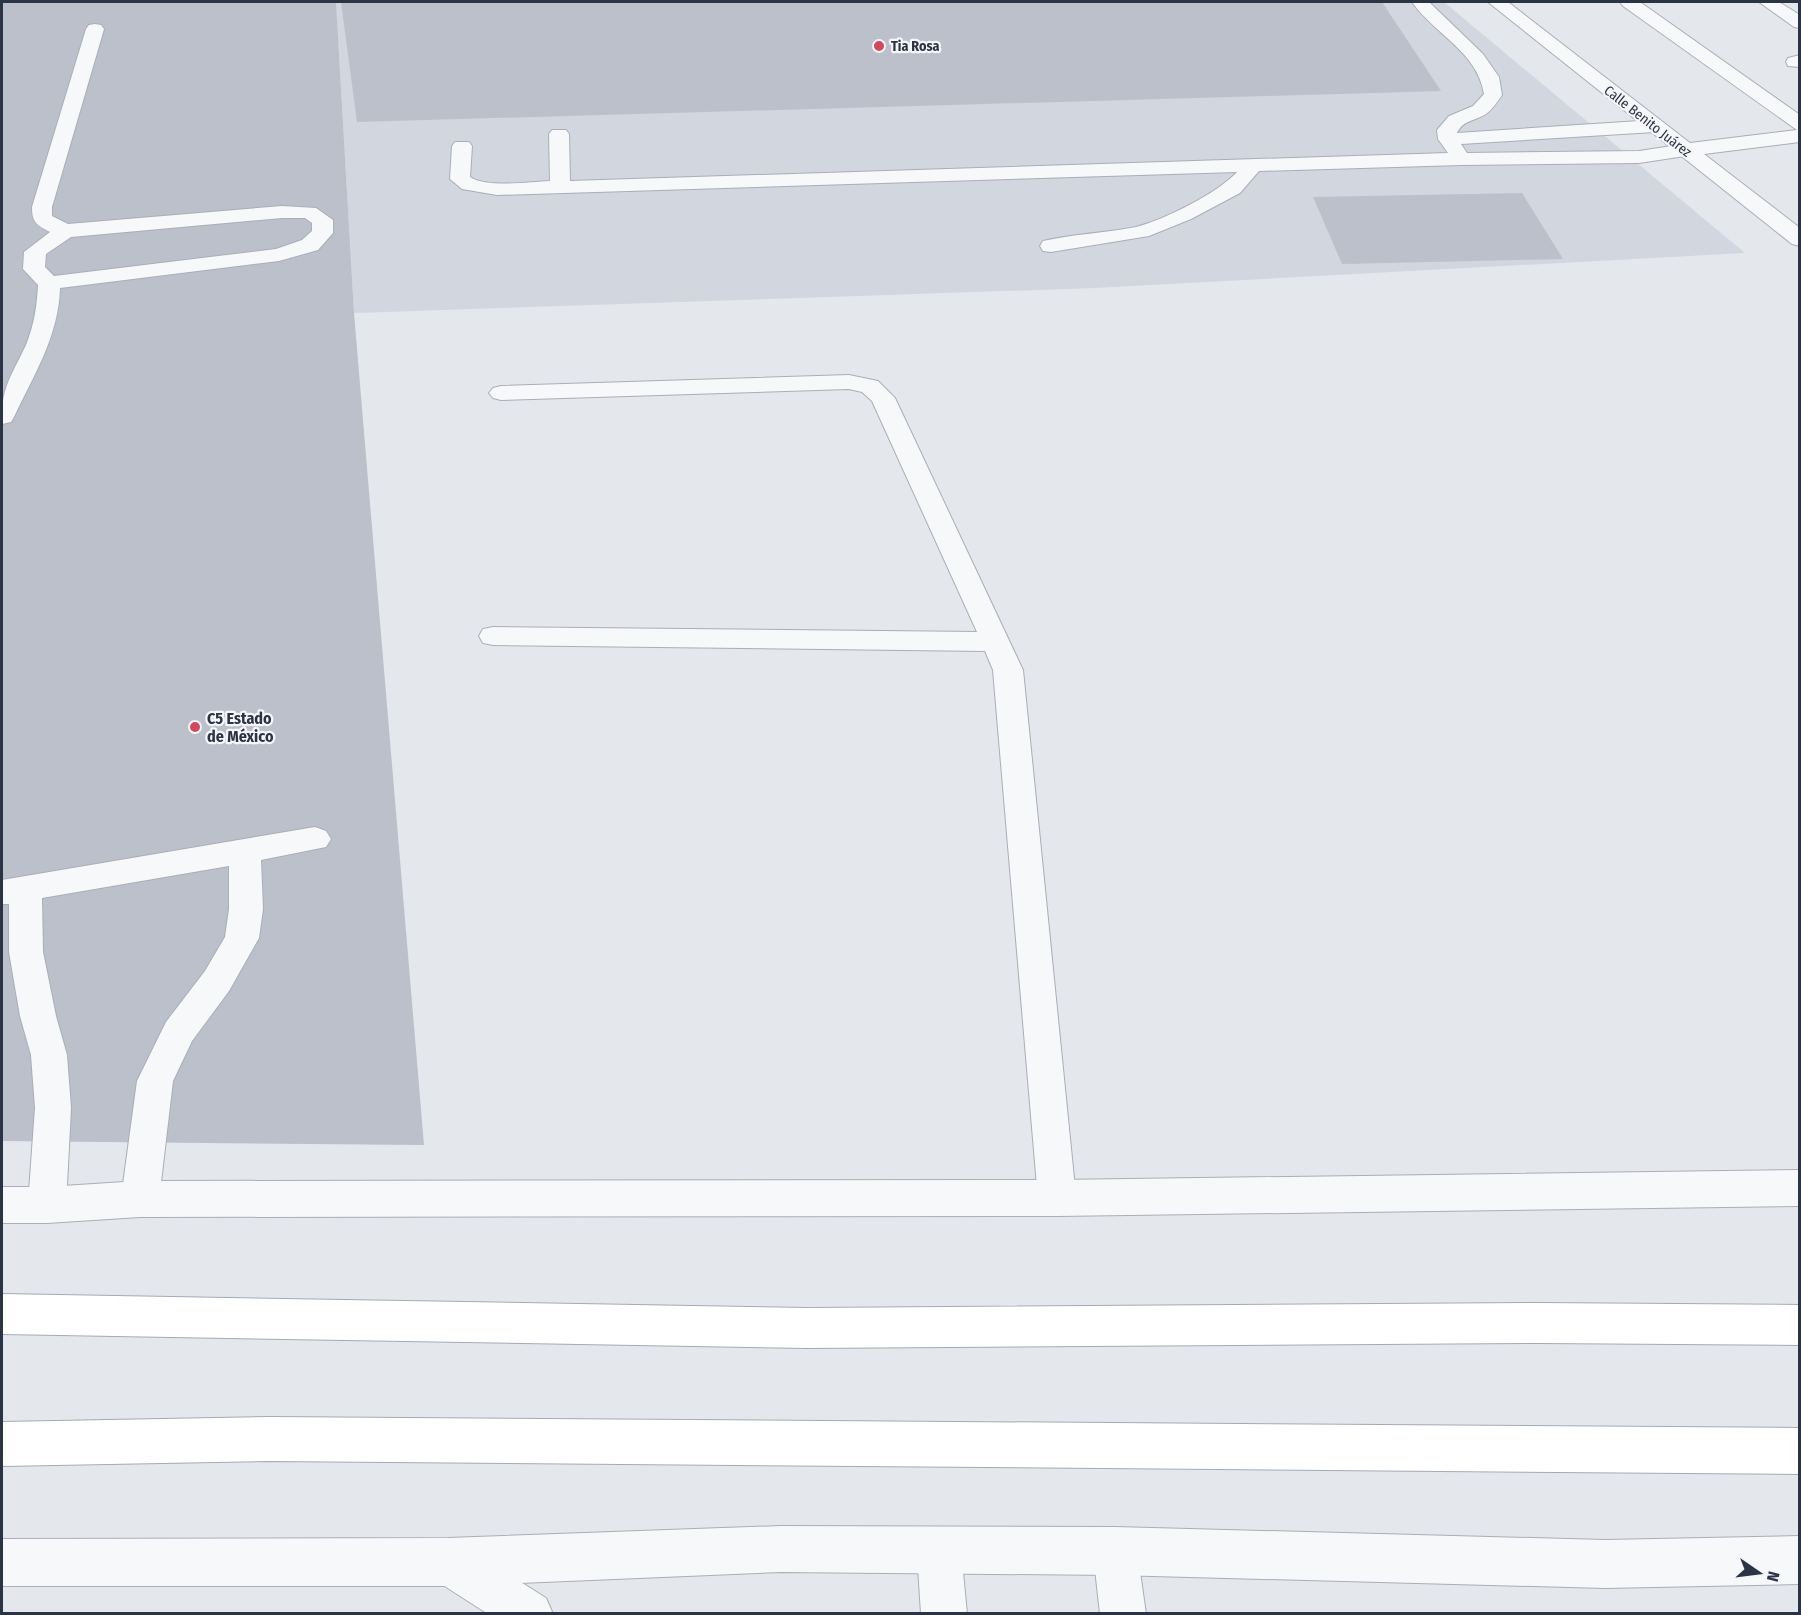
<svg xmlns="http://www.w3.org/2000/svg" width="1801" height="1615" font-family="'Fira Sans Condensed',sans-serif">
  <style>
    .built { fill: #d2d6de }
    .building { fill: #bbc0ca }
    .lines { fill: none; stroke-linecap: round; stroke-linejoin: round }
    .service-casing { stroke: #a9aeb7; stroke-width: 2 }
    .minor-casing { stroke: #a9aeb7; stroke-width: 2 }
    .tertiary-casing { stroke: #a9aeb7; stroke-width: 2 }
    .primary-casing { stroke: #a3abb8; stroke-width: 2 }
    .service { fill: #f7f8fa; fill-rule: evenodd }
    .minor { fill: #f7f8fa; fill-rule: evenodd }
    .tertiary { fill: #f7f8fa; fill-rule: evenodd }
    .primary { fill: #fff; fill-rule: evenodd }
    .poi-dot { fill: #d1495b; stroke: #f4f6f9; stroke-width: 2 }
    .labels { text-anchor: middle; stroke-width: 4.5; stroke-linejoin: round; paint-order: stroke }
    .far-poi-label { font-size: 14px; font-weight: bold; fill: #2b3445; stroke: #f4f6f9; text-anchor: start }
    .far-street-label { font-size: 14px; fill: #2b3445; stroke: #f4f6f9 }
    .poi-label { font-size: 16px; font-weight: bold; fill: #2b3445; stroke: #f4f6f9; text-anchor: start }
  </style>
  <rect width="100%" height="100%" fill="#e4e7ec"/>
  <!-- built -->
  <path class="built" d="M 336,2 L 1444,2 L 1745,253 L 1095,288 L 354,313 Z"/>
  <!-- building -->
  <path class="building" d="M 2,2 L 336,2 L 354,313 L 424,1145 L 2,1141 Z
    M 341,2 L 1382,2 L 1441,91 L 357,122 Z
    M 1522,193 L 1563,259 L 1342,264 L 1313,197 Z"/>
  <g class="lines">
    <!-- service casing -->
    <g class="service-casing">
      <path id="service" d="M 1412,2 L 1429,2 L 1483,54 L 1499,77 L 1502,95 C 1498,101 1492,110 1486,114 C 1475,121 1463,120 1457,133 L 1655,120 L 1662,122 L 1665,126 L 1662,130 L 1655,132 L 1461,144 L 1467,153 L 1639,151 L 1685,144 L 1692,146 L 1695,150 L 1692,154 L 1685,156 L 1639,163 L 1461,165 L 1259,171 L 1240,193 L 1191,219 L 1149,236 L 1051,252 L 1043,251 L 1040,246 L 1043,241 C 1074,234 1105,233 1136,227 C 1164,220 1218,193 1237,172 L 497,195 L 462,189 L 450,179 L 452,146 L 455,142 L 469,142 L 472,146 L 470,177 C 487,188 529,182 550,181 L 549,134 L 552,130 L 566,130 L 569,134 L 570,181 L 1448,153 L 1438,139 L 1437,130 L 1449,116 L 1473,106 L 1484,94 C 1477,51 1435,35 1412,2 Z
        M 95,24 L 101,25 L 104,29 L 52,207 L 52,216 L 68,224 L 282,206 L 316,208 L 333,220 L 333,233 L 318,250 L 279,261 L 60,288 C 59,335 34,375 14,417 L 11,422 L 2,424 C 0,389 12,375 26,345 C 34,325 37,306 38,285 L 23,269 L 24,252 L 50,232 C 37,225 32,223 32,207 L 86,29 L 89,25 ZM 282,218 L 305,218 L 312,223 L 312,231 L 302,240 L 276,249 L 54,276 L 45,267 L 46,254 L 71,237 Z
        M 849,375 L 878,381 L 895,398 L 1023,670 L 1076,1198 L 1071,1210 L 1057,1215 L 1043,1210 L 1038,1198 L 993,670 L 985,651 L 493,645 L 483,643 L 479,636 L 483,629 L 493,627 L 977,632 L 872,401 L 862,392 L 849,389 L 501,400 L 493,398 L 489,393 L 493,388 L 501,386 Z
        M 315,827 L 326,831 L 331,839 L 326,847 L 261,860 L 263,909 L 259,938 L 229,991 L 192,1041 L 173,1081 L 159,1199 L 154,1211 L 140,1216 L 126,1211 L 121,1199 L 137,1081 L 166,1022 L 205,971 L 225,937 L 229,909 L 229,866 L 42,898 L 43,952 L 56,1016 L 67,1055 L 71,1108 L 66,1205 L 61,1217 L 47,1222 L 33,1217 L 28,1205 L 35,1108 L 31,1055 L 20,1016 L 9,952 L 9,904 L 2,904 L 2,880 Z
        M 939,1529 L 955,1535 L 961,1551 L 967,1614 L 921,1614 L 917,1551 L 923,1535 Z
        M 1115,1529 L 1131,1535 L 1137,1551 L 1146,1614 L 1100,1614 L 1093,1551 L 1099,1535 Z
        M 448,1539 L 464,1546 L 546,1598 L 553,1614 L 488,1614 L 432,1578 L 425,1562 L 432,1546 Z"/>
    </g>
    <!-- minor casing -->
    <g class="minor-casing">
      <path id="minor" d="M 1488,2 L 1508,2 L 1690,143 L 1797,130 L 1623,6 L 1620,2 L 1640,2 L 1800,115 L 1800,142 L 1704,154 L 1800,228 L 1800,246 L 1792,244 Z
        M 1759,2 L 1779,2 L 1800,15 L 1800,28 L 1794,27 Z
        M 1800,55 L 1800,67 L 1788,66 L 1786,62 L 1788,58 Z"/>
    </g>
    <!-- tertiary casing -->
    <g class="tertiary-casing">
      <path id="tertiary" d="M 1800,1170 L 1800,1206 L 1057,1216 L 140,1217 L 47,1223 L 2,1223 L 2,1187 L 47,1187 L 140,1181 L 1057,1180 Z
        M 781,1526 L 1115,1527 L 1605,1540 L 1800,1536 L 1800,1584 L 1605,1588 L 1115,1575 L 781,1572 L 448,1586 L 2,1586 L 2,1539 L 448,1538 Z"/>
    </g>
    <!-- primary casing -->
    <g class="primary-casing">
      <path id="primary" d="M 2,1294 L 807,1308 L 1538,1303 L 1800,1305 L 1800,1345 L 1538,1343 L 807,1348 L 2,1334 Z
        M 269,1417 L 1800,1428 L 1800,1474 L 269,1461 L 2,1466 L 2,1422 Z"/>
    </g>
    <!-- service -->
    <use href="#service" class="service"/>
    <!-- minor -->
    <use href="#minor" class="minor"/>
    <!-- tertiary -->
    <use href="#tertiary" class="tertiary"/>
    <!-- primary -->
    <use href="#primary" class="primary"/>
  </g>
  <!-- markers -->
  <g class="poi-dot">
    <circle cx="879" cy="46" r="6"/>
    <circle cx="195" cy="727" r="6"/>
  </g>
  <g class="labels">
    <!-- far-poi labels -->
    <g class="far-poi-label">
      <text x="891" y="51">Tia Rosa</text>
    </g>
    <!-- far-street labels -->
    <g class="far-street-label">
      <text transform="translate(1648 121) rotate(38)" y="5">Calle Benito Juárez</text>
    </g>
    <!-- poi labels -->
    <g class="poi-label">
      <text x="207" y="724">C5 Estado<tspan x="207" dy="18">de México</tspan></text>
    </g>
  </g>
  <!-- border -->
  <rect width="1801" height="1615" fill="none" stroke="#2b3445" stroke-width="6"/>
  <!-- north arrow -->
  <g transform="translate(1759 1573) rotate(104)" stroke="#f4f6f9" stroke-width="4.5" paint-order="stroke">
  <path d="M0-4.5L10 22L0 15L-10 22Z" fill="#2b3445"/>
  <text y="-9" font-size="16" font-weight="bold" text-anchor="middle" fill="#2b3445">N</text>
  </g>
</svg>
